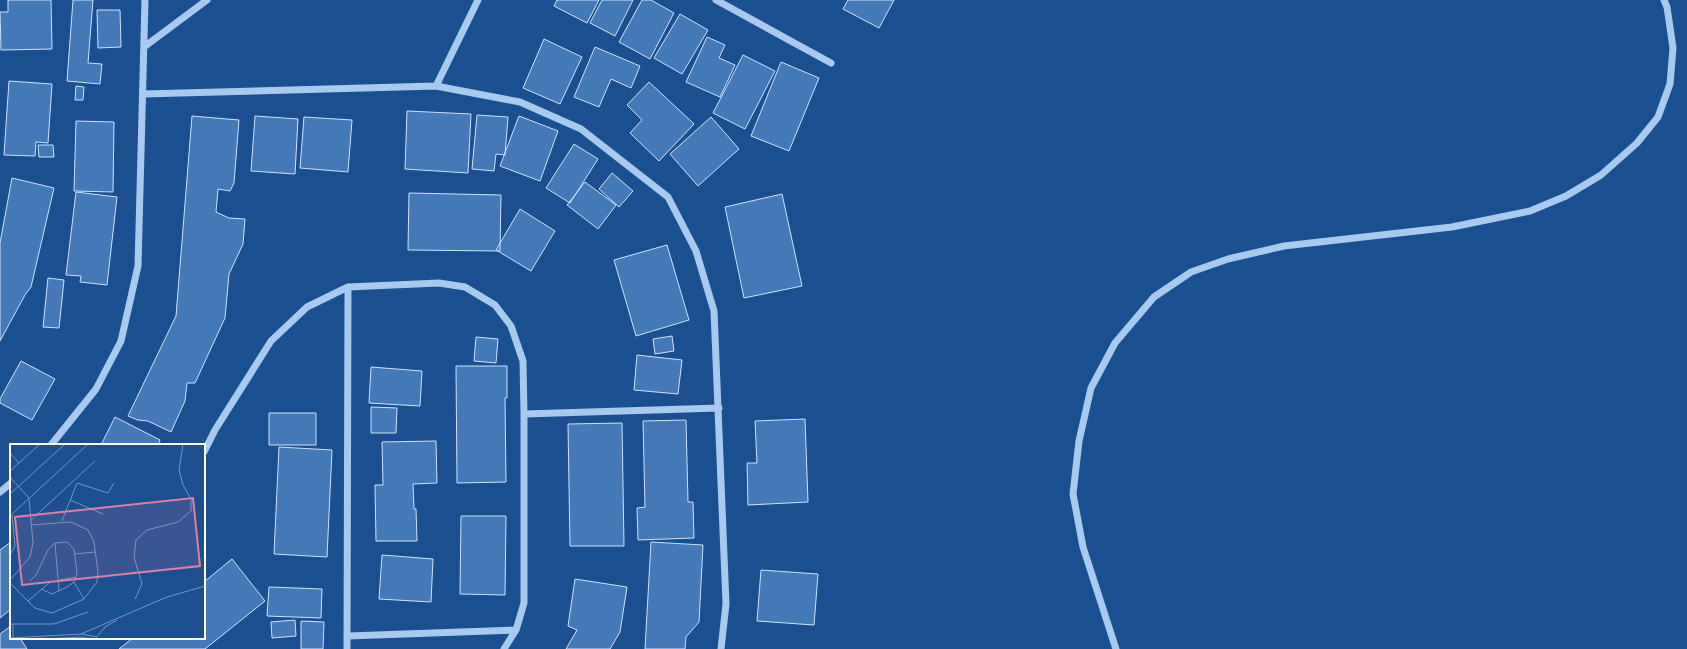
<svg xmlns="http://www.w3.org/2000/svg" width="1687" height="649" font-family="Ubuntu,sans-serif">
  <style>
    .building { fill: #4478b7; stroke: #cfe3fa }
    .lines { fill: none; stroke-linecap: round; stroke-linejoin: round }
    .minor { stroke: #a9c9ee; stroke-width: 7 }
    .inset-road { fill: none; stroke: #7695bc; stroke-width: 1 }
    .view { fill: #dd80a5; fill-opacity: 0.15; stroke: #dd80a5; stroke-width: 2 }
    .inset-edge { fill: none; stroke: #fff; stroke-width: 2 }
  </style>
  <rect width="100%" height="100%" fill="#1b4f8f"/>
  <!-- building -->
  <path class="building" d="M 8,0 L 51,0 L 52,49 L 1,50 L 0,12 L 8,12 Z
    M 73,0 L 93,0 L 88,63 L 102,64 L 100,84 L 67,81 Z
    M 557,0 L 599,0 L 587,23 L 554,6 Z
    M 602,0 L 633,0 L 615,36 L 590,23 Z
    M 642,0 L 651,0 L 674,13 L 650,59 L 619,42 Z
    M 848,0 L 894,0 L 879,28 L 843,9 Z
    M 97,10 L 120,10 L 121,47 L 98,48 Z
    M 680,14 L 708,30 L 682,74 L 654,58 Z
    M 707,37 L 725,45 L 719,58 L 735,65 L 720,97 L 686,82 Z
    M 544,39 L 582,57 L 560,104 L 523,88 Z
    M 595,47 L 640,66 L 631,88 L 611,79 L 599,107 L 574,97 Z
    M 743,55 L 775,71 L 745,129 L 713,113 Z
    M 781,62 L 819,78 L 789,151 L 751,136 Z
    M 9,81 L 52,84 L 48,143 L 36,142 L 35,156 L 4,155 Z
    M 649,82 L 694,124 L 659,161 L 630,133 L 642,120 L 627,105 Z
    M 76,86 L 84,87 L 83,100 L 75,100 Z
    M 407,111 L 471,114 L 468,173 L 405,169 Z
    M 477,115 L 508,117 L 505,155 L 496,154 L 494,171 L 472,169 Z
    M 192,116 L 239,120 L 234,183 L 230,191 L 218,189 L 216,212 L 229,218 L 245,219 L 243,244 L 229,274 L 225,318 L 195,383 L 187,383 L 185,401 L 171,432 L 148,421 L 138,420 L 128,416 L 176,316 Z
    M 255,116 L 298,119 L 295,174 L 251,171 Z
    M 519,116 L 558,131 L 540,181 L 500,166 Z
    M 304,117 L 352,120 L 348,172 L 300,168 Z
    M 711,117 L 739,149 L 698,186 L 670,154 Z
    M 76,121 L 114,122 L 113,192 L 74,191 Z
    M 574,144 L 598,159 L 570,203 L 546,188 Z
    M 38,145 L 53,145 L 54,157 L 39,157 Z
    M 612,173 L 633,191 L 619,207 L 599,189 Z
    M 12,178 L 54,188 L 31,287 L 25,295 L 0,341 L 0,243 Z
    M 585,182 L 616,205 L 598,229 L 567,205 Z
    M 76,192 L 117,197 L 107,285 L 80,282 L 81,276 L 66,275 Z
    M 409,193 L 501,195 L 500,251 L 408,250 Z
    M 782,194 L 802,286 L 744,298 L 725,207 Z
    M 520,209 L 555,231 L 531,271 L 496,250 Z
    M 667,245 L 689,320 L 636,336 L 614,260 Z
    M 48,278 L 64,280 L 59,328 L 43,327 Z
    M 672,336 L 674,351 L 655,354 L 653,339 Z
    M 476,337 L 498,339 L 496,363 L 474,361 Z
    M 637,355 L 682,360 L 678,394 L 634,390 Z
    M 21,361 L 55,379 L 32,420 L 0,403 L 0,399 Z
    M 456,366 L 507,366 L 507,398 L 505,398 L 506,482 L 457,483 Z
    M 371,367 L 422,371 L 420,406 L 369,403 Z
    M 371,407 L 397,408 L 396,433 L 371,433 Z
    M 269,413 L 316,413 L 316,445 L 269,445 Z
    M 115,417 L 160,440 L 158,445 L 101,445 Z
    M 805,419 L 808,502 L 748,505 L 747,463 L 757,463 L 755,421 Z
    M 686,420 L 688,502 L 693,502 L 694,538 L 638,540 L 637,508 L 645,507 L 643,421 Z
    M 622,423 L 624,546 L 570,546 L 568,424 Z
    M 436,441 L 437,483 L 413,484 L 414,509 L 416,509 L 417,541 L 376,541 L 375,485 L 383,485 L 382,442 Z
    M 279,447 L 332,450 L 327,557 L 274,554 Z
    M 461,516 L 506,516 L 505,595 L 460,594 Z
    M 11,542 L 11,609 L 0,618 L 0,550 Z
    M 651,542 L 703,545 L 699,622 L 686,637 L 685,649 L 645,649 Z
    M 382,555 L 433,559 L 431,602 L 379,599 Z
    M 232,559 L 265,601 L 205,649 L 119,649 L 133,638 L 204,638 L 204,582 Z
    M 761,570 L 818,574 L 814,625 L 757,621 Z
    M 575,579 L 627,587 L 620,632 L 610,649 L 566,649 L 577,630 L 568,626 Z
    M 269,587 L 322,589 L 321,618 L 267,616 Z
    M 295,620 L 296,636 L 272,638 L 271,622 Z
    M 301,621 L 324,622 L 323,649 L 301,649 Z
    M 11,626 L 11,638 L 20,638 L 27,649 L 0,649 L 0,634 Z"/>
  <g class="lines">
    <!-- minor -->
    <path class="minor" d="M 716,0 L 831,63
      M 144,47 L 207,0
      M 436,86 L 478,0
      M 143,94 L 436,86 L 520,102 L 581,129 L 668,197 L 696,251 L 714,311 L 726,604 L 721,649
      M 524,414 L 719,408
      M 51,445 L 96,389 L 121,341 L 138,266 L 145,0
      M 204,452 L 215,430 L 271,341 L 307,307 L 348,287
      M 0,492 L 11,483
      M 348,636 L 516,630
      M 347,649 L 348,287 L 439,283 L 465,287 L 495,305 L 511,326 L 523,361 L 524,414 L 524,603 L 516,630 L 504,649
      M 1116,649 L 1083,547 L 1073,494 L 1079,441 L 1091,388 L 1115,343 L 1154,297 L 1191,272 L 1228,259 L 1284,246 L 1452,227 L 1530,211 L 1566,196 L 1601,175 L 1637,143 L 1658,117 L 1670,84 L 1673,48 L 1667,7 L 1664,0"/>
  </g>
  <!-- overview -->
  <g transform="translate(10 444)">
    <rect width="195" height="195" fill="#1b4f8f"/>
    <path class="inset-road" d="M 0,9 L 9,19M 0,27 L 30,0M 0,33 L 19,54 L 23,99 L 20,113 L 0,136M 0,50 L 55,0M 60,56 L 93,70M 0,72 L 78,0M 21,76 L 85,17M 52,77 L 67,39 L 98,49 L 104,39M 65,110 L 85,108M 0,111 L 5,102 L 2,71M 49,136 L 66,133M 20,137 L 26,131 L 38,106 L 45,99M 64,138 L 74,155M 0,139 L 25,164 L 42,169 L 74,155 L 87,138 L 88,128 L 84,98 L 78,86 L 61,78 L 21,81M 31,145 L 42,150 L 57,143 L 64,138 L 67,130 L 64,105 L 57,98 L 45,99 L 49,147M 125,155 L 132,140 L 124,113 L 126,96 L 137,86 L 168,78 L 181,67 L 181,55 L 173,41 L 169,26 L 173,0M 18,157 L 39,139M 0,180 L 44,180 L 78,168M 3,180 L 3,194M 71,190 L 157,153 L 195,142M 0,194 L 71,190 L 87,193M 86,194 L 95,183 L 107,176M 34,195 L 70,193 L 84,195"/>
    <path class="view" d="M 183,54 L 190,122 L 12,141 L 5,73 Z"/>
    <rect width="195" height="195" class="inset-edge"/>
  </g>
</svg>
